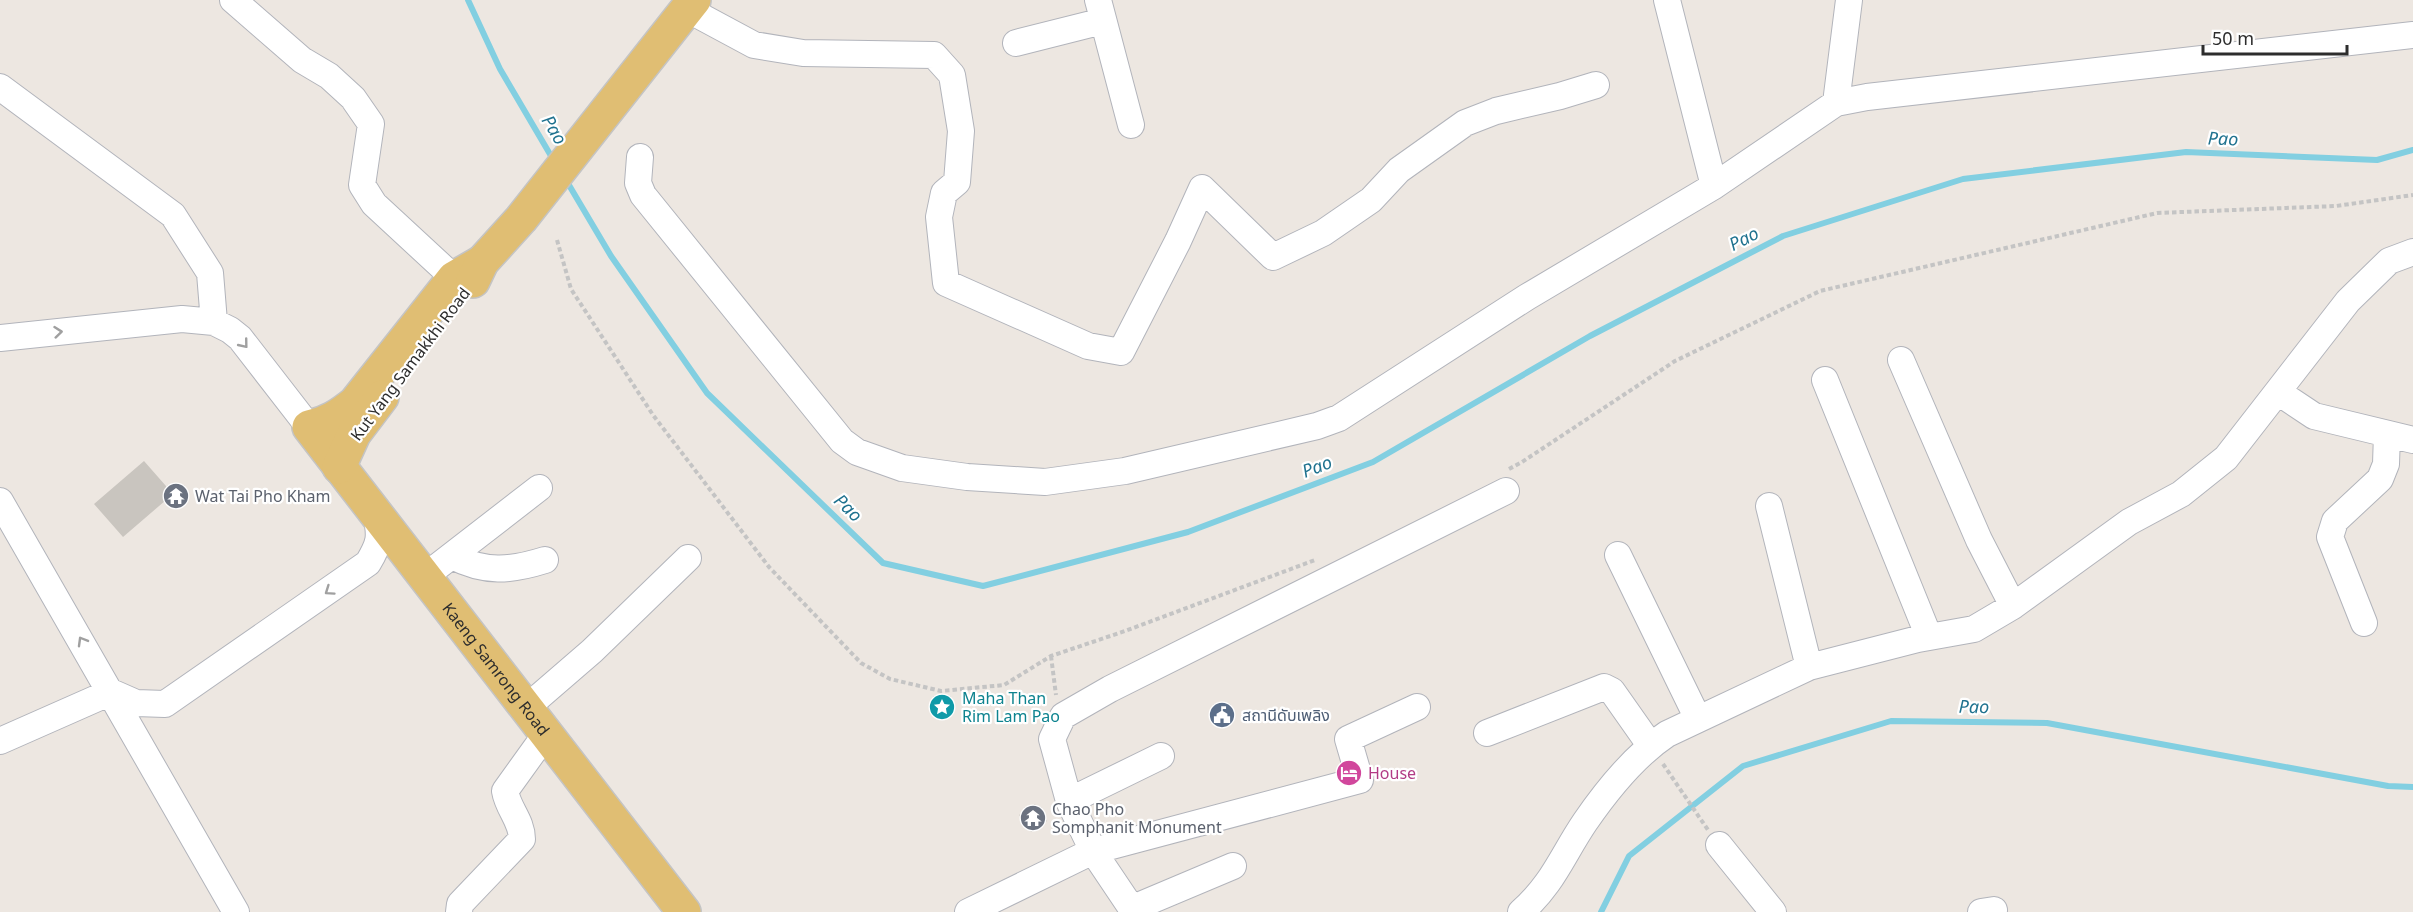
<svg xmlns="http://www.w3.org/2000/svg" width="2413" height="912" font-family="'Noto Sans','Noto Sans Thai',sans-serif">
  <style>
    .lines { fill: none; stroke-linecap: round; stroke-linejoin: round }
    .stream { stroke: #82cfe1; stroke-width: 6 }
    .building { fill: #c9c5bf }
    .minor-casing { stroke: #b2b4bb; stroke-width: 28 }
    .major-casing { stroke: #c4c4c4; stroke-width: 36 }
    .path { stroke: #c4c4c4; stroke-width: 4; stroke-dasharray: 4.5 3; stroke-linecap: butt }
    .minor { stroke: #fff; stroke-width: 26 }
    .major { stroke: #e0be73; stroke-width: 33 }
    .oneway { stroke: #a0a0a0 }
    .labels { text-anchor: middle; stroke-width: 4.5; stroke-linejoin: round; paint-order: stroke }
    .street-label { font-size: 16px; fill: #2d2d2d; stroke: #fff }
    .worship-label { font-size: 16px; fill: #5b616d; stroke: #fff; text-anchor: start }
    .culture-label { font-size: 16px; fill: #0d838f; stroke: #fff; text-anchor: start }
    .service-label { font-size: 16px; fill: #4e5e75; stroke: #fff; text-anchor: start }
    .hotel-label { font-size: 16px; fill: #b23c85; stroke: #fff; text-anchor: start }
    .water-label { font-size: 18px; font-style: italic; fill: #1f728f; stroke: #fff }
  </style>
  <rect width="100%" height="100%" fill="#ede7e1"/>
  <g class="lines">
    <!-- stream -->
    <path class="stream" d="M 468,0 L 500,69 L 554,161
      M 566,180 L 611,256 L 707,393 L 883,563 L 983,586 L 1188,532 L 1373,462 L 1590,336 L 1783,236 L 1963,179 L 2186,152 L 2377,160 L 2413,150
      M 1601,912 L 1629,856 L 1743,766 L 1891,721 L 2047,723 L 2388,786 L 2413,787"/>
  </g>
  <!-- building -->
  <path class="building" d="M 144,461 L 173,494 L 123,537 L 94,504 Z
    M 1035,804 L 1047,821 L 1031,832 L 1019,815 Z"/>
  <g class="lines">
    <!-- minor casing -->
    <g class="minor-casing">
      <path id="minor" d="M 233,0 L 302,60 L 329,76 L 353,98 L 371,124 L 362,185 L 374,204 L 454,278
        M 1098,0 L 1131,125
        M 1667,0 L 1714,186
        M 687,9 L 754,45 L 803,53 L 934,55 L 952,75 L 961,131 L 957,182 L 944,193 L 939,217 L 946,283 L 1088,346 L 1121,352 L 1178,241 L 1202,188 L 1273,257 L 1323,233 L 1371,200 L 1399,170 L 1465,123 L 1496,111 L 1560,96 L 1596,85
        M 1016,43 L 1103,21
        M 0,87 L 173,215 L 210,273 L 214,322
        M 1836,103 L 1849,0
        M 640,157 L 638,183 L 643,195 L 842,441 L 857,452 L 902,468 L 967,477 L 1045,482 L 1125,471 L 1317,426 L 1339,418 L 1527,297 L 1714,186 L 1836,103 L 1867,97 L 2413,35
        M 0,338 L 182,319 L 214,322 L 230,330 L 240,338 L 309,427
        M 1901,360 L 1979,540 L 2013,606
        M 1825,380 L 1929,637
        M 2278,392 L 2314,416 L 2413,440
        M 0,501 L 236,912
        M 1769,506 L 1809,667
        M 1618,555 L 1698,719
        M 452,556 C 485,573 510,571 545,560
        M 424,577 L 539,488
        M 2364,623 L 2330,537 L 2335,521 L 2380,479 L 2386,464 L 2387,434
        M 526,708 L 592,651 L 688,558
        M 1487,733 L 1604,687 L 1612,691 L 1650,745
        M 0,741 L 111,692 L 136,703 L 165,704 L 368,563 C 380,543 381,537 376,514
        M 1069,801 L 1161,756
        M 1719,845 L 1773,912
        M 1131,909 L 1233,866
        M 459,912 L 460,904 L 522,839 C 522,821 508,809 505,791 L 546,734
        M 968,912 L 1093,851 L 1360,780 L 1348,739 L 1417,707
        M 1134,912 L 1093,851 L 1069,801 L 1052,739 L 1063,716 L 1110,689 L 1506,491
        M 1521,912 C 1553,884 1562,856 1585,822 C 1607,790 1634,756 1667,734 L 1809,667 L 1918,639 L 1974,629 L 2013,606 L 2129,522 L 2181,494 L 2226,458 L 2348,301 L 2389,261 L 2413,252
        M 1981,912 L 1994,910"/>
    </g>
    <!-- major casing -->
    <g class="major-casing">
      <g id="major">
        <path id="s1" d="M 482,262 L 454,278 L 355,403 C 340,415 328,423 309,427 L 684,912"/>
        <path d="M 473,281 L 482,262 L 521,219 L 694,0"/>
        <path d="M 339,467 L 354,434 L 382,397"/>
      </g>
    </g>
    <!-- path -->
    <path class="path" d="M 557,240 L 571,289 L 653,415 L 769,567 L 861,663 L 890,679 L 941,691 L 1004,685 L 1051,656 L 1125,631 L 1315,560
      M 1509,469 L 1522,462 L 1675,361 L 1820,291 L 2157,213 L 2336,206 L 2413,195
      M 1051,656 L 1056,695
      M 1663,764 L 1708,830"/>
    <!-- minor -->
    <use href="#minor" class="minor"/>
    <!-- major -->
    <use href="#major" class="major"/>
  </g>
  <!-- one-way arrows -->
  <defs><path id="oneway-chevron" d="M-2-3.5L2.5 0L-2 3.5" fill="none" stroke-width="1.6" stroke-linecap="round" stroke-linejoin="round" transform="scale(1.5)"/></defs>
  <g class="oneway">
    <use href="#oneway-chevron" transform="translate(58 332) rotate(-6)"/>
    <use href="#oneway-chevron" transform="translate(244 344) rotate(51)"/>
    <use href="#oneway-chevron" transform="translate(329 591) rotate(145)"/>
    <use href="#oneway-chevron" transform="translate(82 641) rotate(-120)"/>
  </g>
  <!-- icons -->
  <defs>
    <g id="temple-disc" transform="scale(1.35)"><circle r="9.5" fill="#6b7280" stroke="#fff"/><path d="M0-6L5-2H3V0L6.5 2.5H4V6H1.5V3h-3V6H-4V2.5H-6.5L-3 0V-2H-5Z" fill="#fff"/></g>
    <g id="sight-disc" transform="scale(1.35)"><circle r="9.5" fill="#0f9aa8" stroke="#fff"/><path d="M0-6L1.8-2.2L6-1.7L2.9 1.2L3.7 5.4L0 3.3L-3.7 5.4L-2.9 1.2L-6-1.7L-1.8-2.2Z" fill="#fff"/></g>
    <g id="civic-disc" transform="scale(1.35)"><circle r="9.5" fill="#5c6f8a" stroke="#fff"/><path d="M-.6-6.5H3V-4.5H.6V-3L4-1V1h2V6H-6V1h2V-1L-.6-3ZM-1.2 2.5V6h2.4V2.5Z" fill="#fff"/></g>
    <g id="hotel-disc" transform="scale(1.35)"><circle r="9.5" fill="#d1479c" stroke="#fff"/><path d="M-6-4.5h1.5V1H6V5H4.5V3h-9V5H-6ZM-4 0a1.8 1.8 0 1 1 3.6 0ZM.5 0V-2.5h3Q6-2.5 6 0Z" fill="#fff"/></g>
  </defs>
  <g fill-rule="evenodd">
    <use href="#temple-disc" x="176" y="496"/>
    <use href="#sight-disc" x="942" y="707"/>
    <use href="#civic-disc" x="1222" y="715"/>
    <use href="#hotel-disc" x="1349" y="773"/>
    <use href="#temple-disc" x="1033" y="818"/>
  </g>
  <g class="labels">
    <!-- street labels -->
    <g class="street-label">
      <text transform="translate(410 364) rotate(-53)" y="6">Kut Yang Samakkhi Road</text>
      <text dy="6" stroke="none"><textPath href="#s1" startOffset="550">Kaeng Samrong Road</textPath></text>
    </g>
    <!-- worship labels -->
    <g class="worship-label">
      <text x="195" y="502">Wat Tai Pho Kham</text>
      <text x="1052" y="815">Chao Pho<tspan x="1052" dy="18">Somphanit Monument</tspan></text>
    </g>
    <!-- culture labels -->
    <g class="culture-label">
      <text x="962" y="704">Maha Than<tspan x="962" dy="18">Rim Lam Pao</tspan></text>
    </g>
    <!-- service labels -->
    <g class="service-label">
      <text x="1242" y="721">สถานีดับเพลิง</text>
    </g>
    <!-- hotel labels -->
    <g class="hotel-label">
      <text x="1368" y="779">House</text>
    </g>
    <!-- water labels -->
    <g class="water-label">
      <text transform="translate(554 130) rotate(59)" y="6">Pao</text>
      <text transform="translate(2223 139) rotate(2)" y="6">Pao</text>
      <text transform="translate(1744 239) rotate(-27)" y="6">Pao</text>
      <text transform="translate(1317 467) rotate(-21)" y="6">Pao</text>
      <text transform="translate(848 508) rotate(44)" y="6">Pao</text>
      <text transform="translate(1974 707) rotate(1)" y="6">Pao</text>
    </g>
  </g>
  <!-- scale -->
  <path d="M2203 45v9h144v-9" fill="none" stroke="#2d2d2d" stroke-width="3"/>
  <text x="2212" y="45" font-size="18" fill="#2d2d2d" stroke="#ffffff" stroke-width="4.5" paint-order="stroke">50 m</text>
</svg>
